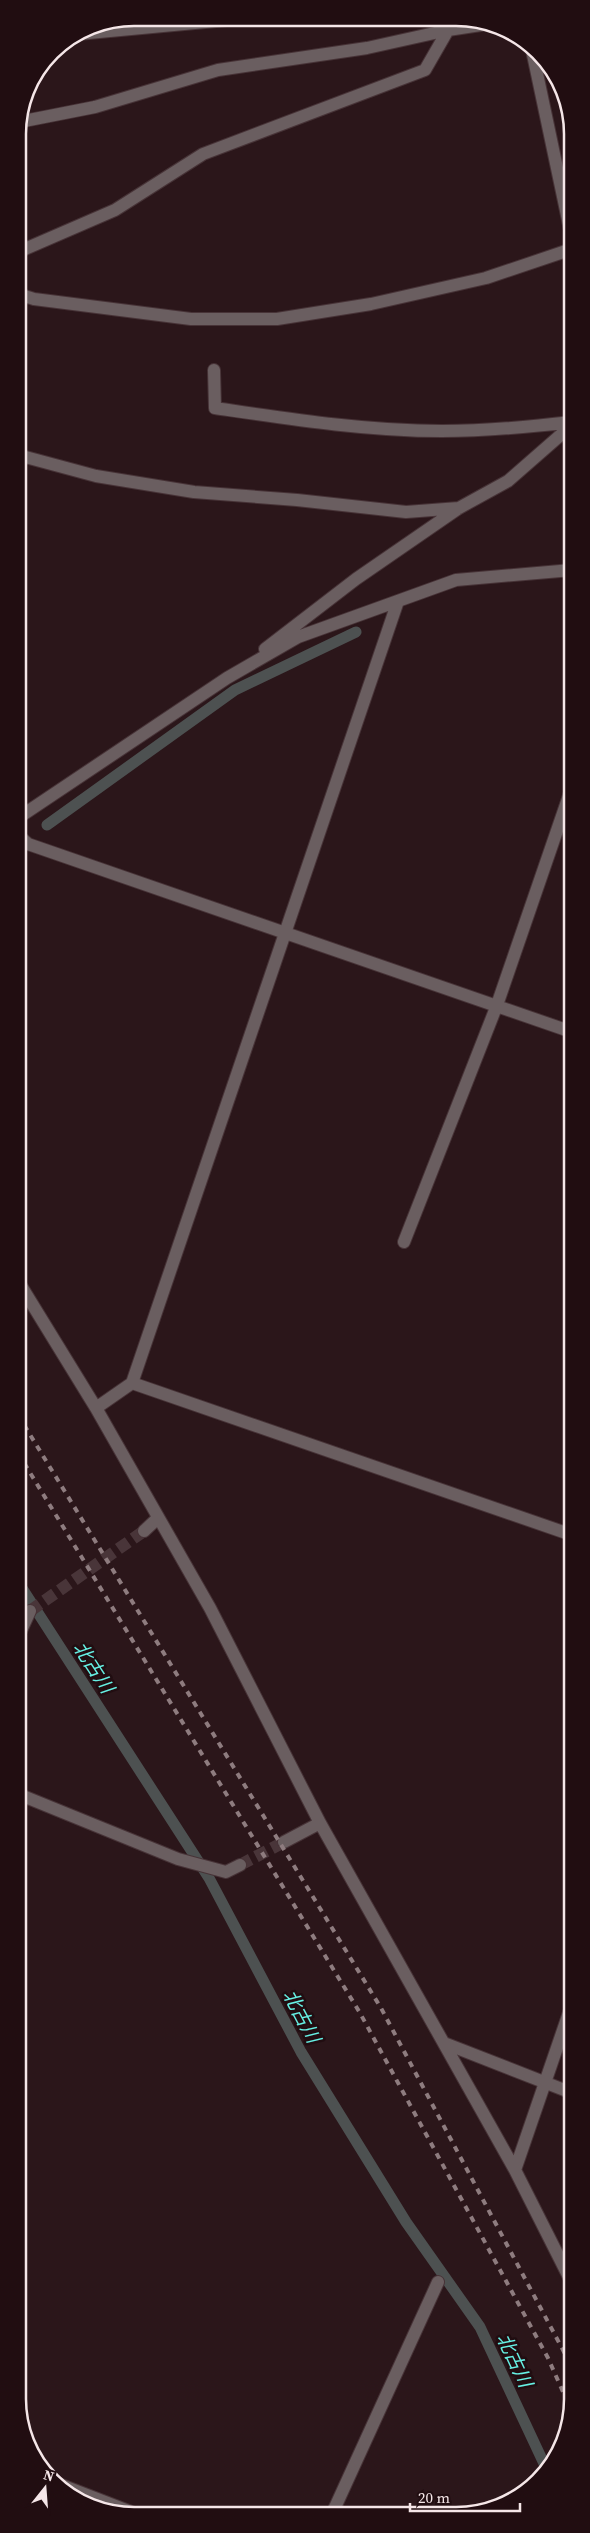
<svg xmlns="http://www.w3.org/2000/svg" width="590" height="2533" font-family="'Source Serif 4','Noto Sans JP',serif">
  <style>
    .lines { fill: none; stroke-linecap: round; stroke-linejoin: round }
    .stream { stroke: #4d5151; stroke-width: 11 }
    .minor-tunnel { stroke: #493539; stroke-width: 12; stroke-dasharray: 12 6; stroke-linecap: butt }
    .minor-casing { stroke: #473337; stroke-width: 14 }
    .minor { stroke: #6a5e60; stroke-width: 12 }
    .rail { stroke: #8e7c7f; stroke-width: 4; stroke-dasharray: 6 6; stroke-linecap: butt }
    .labels { text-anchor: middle; stroke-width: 5; stroke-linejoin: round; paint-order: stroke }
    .water-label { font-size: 19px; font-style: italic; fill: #67f1e5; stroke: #210d11 }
    .rim { fill: none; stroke: #f5e6e8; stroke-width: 2.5 }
  </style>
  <rect width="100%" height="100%" fill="#2b161a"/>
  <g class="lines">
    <!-- stream -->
    <path class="stream" d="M 47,825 L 235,690 L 356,632
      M 18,1582 L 209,1878 L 301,2052 L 406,2222 L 480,2327 L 547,2470"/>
    <!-- minor-tunnel -->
    <path class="minor-tunnel" d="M 30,1611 L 144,1531
      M 240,1865 L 284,1842"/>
    <!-- minor casing -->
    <g class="minor-casing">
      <path id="minor" d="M 78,34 L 248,18
        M 532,50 L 572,239
        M 19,122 L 95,107 L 218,70 L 367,48 L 448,30 L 487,24
        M 18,252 L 115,210 L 203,154 L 425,70 L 448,30
        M 18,294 L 34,299 L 191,319 L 277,319 L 371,304 L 486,278 L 572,249
        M 214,370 L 215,408 C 290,419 366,431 442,431 C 485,431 529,427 572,422
        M 18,455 L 96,476 L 194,492 L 297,500 L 406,512 L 459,508
        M 265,649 L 356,579 L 459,508 L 508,481 L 572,425
        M 18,818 L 227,678 L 298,637 L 456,580 L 572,570
        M 18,835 L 28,844 L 572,1032
        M 404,1242 L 497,1005 L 572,787
        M 18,1281 L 96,1408 L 210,1608 L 320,1823 L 515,2170 L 572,2283
        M 132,1383 L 572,1535
        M 96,1408 L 132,1383 L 398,601
        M 144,1531 L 158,1518
        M 18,1637 L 30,1611
        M 18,1794 L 178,1859 L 226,1872 L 240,1865
        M 284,1842 L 320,1823
        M 444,2043 L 572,2093
        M 515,2170 L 572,2004
        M 51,2481 L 134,2513
        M 332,2514 L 438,2282"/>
    </g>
    <!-- minor -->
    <use href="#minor" class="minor"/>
    <!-- rail -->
    <path class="rail" d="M 18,1415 L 381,2008 L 572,2367
      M 18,1453 L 360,2013 L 548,2358 L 571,2410"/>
  </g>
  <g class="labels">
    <!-- water labels -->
    <g class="water-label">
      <text transform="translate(94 1667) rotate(57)" y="7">北古川</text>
      <text transform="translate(302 2016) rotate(62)" y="7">北古川</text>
      <text transform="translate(515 2360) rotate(65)" y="7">北古川</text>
    </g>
  </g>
  <!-- crop -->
  <path d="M0 0H590V2533H0ZM134 26H456A108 108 0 0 1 564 134V2399A108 108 0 0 1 456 2507H134A108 108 0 0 1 26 2399V134A108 108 0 0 1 134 26Z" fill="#210d11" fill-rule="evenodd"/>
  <path class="rim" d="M134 26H456A108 108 0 0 1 564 134V2399A108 108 0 0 1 456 2507H134A108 108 0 0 1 26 2399V134A108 108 0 0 1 134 26Z"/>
  <!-- north arrow -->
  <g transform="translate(45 2488) rotate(17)" stroke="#210d11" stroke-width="4" paint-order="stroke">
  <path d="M0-4L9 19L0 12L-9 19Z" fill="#f5e6e8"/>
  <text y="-8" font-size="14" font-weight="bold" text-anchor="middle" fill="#f5e6e8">N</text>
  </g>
  <!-- scale -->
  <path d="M410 2503v8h110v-8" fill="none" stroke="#f5e6e8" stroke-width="2.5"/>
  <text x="418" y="2503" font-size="15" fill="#f5e6e8" stroke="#210d11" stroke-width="4" paint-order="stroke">20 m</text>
</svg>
